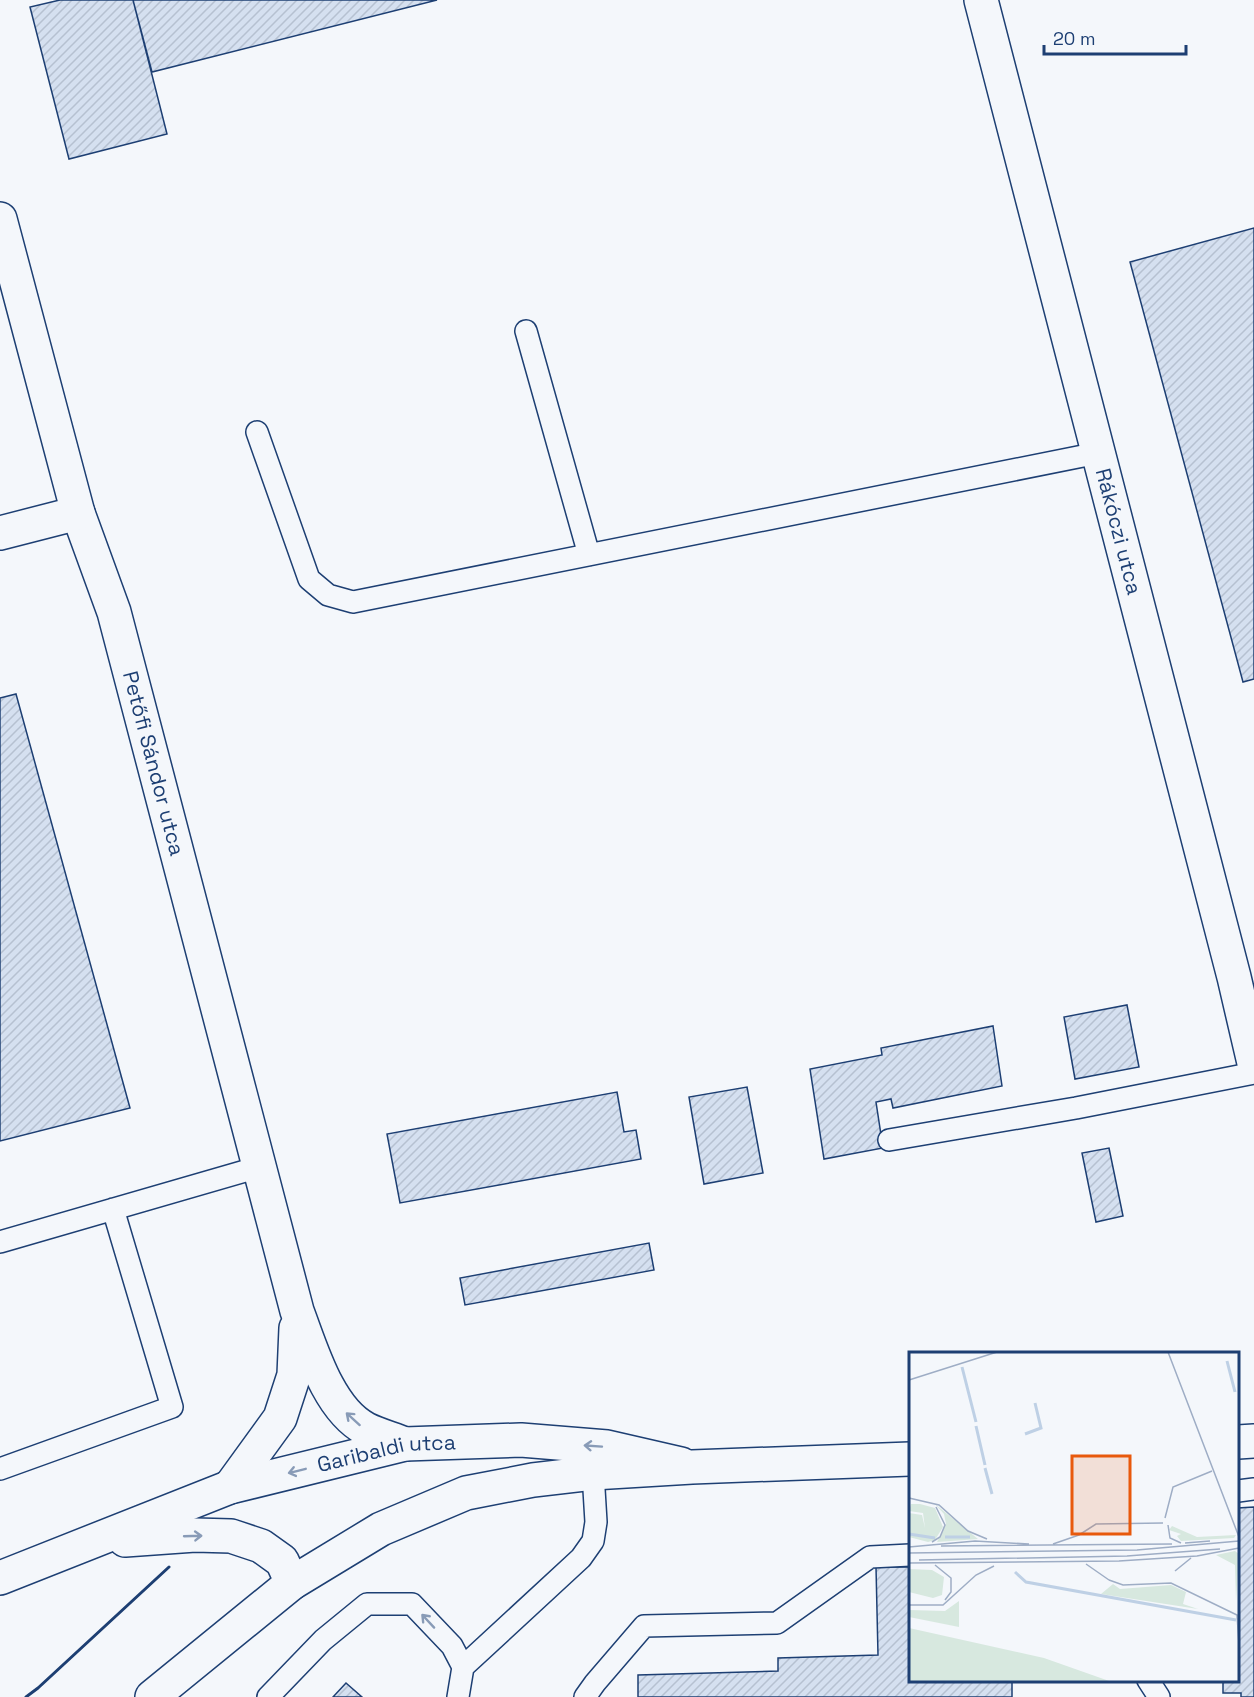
<svg xmlns="http://www.w3.org/2000/svg" width="1254" height="1697" font-family="'Space Grotesk',sans-serif">
  <style>
    .building { fill: url(#building-hatch); stroke: #1d3f73; stroke-width: 1.5 }
    .lines { fill: none; stroke-linecap: round; stroke-linejoin: round }
    .lane-casing { stroke: #1d3f73; stroke-width: 24 }
    .street-casing { stroke: #1d3f73; stroke-width: 36 }
    .secondary-casing { stroke: #1d3f73; stroke-width: 36 }
    .lane { stroke: #f4f7fb; stroke-width: 21 }
    .street { stroke: #f4f7fb; stroke-width: 33 }
    .secondary { stroke: #f4f7fb; stroke-width: 33 }
    .wall { stroke: #1d3f73; stroke-width: 3 }
    .oneway { stroke: #889bb7 }
    .labels { text-anchor: middle; stroke-width: 4.5; stroke-linejoin: round; paint-order: stroke }
    .street-label { font-size: 21px; fill: #1d3f73; stroke: #f4f7fb }
    .inset-river { fill: none; stroke: #bed0e5; stroke-width: 3 }
    .inset-road { fill: none; stroke: #9eadc5; stroke-width: 1.5 }
    .view { fill: #e8590c; fill-opacity: 0.15; stroke: #e8590c; stroke-width: 3 }
    .inset-edge { fill: none; stroke: #1d3f73; stroke-width: 3 }
  </style>
  <defs>
    <pattern id="building-hatch" width="6" height="6" patternUnits="userSpaceOnUse" patternTransform="scale(1.5)"><rect width="6" height="6" fill="#d5e0f0"/><path d="M-1 1l2-2M0 6l6-6M5 7l2-2" fill="none" stroke="#b6c1d1"/></pattern>
  </defs>
  <rect width="100%" height="100%" fill="#f4f7fb"/>
  <!-- building -->
  <path class="building" d="M 60,0 L 133,0 L 167,134 L 69,159 L 30,7 Z
    M 133,0 L 437,0 L 152,72 Z
    M 1254,228 L 1254,679 L 1243,682 L 1130,262 Z
    M 16,694 L 130,1108 L 0,1141 L 0,698 Z
    M 1127,1005 L 1139,1067 L 1075,1079 L 1064,1017 Z
    M 993,1026 L 1002,1086 L 893,1108 L 891,1099 L 876,1102 L 883,1148 L 824,1159 L 810,1069 L 882,1055 L 881,1048 Z
    M 747,1087 L 763,1173 L 704,1184 L 689,1097 Z
    M 617,1092 L 624,1132 L 636,1130 L 641,1159 L 400,1203 L 387,1134 Z
    M 1109,1148 L 1123,1216 L 1096,1222 L 1082,1153 Z
    M 649,1243 L 654,1270 L 465,1305 L 460,1278 Z
    M 1254,1507 L 1254,1697 L 1241,1697 L 1241,1693 L 1223,1693 L 1223,1680 L 1238,1680 L 1238,1508 Z
    M 876,1567 L 910,1567 L 910,1680 L 1012,1680 L 1012,1697 L 638,1697 L 638,1675 L 778,1671 L 778,1658 L 878,1655 Z
    M 346,1683 L 362,1697 L 333,1697 Z"/>
  <g class="lines">
    <!-- lane casing -->
    <g class="lane-casing">
      <path id="lane" d="M 526,331 L 589,555
        M 257,432 L 309,579 L 328,595 L 353,602 L 1098,453
        M 889,1140 L 1076,1108 L 1254,1073
        M 0,1242 L 259,1167
        M 0,1469 L 172,1407 L 113,1209
        M 1238,1491 L 1254,1489
        M 463,1667 L 581,1558 L 593,1541 L 596,1522 L 593,1473
        M 1148,1680 L 1159,1697
        M 268,1697 L 323,1640 L 367,1604 L 412,1604 L 452,1646 L 463,1667 L 458,1697
        M 585,1697 L 595,1683 L 644,1626 L 777,1623 L 870,1557 L 910,1555"/>
    </g>
    <!-- street casing -->
    <g class="street-casing">
      <g id="street">
        <path id="s1" d="M 981,0 L 1234,977 L 1254,1063"/>
        <path id="s2" d="M 0,219 L 78,513 L 114,612 L 297,1311 C 311,1348 328,1409 366,1429 C 378,1435 393,1439 405,1444"/>
        <path d="M 0,533 L 78,513"/>
        <path d="M 230,1487 L 280,1418 L 294,1375 L 296,1328"/>
        <path d="M 125,1540 L 195,1535 L 231,1536 L 261,1546 L 282,1561 L 292,1583"/>
        <path id="s3" d="M 0,1578 L 230,1487 L 405,1444 L 521,1440 L 607,1447 L 681,1464"/>
      </g>
    </g>
    <!-- secondary casing -->
    <g class="secondary-casing">
      <path id="secondary" d="M 1238,1442 L 1254,1441
        M 152,1697 L 292,1583 L 381,1529 L 466,1493 L 533,1480 L 593,1473 L 692,1467 L 910,1459"/>
    </g>
    <!-- lane -->
    <use href="#lane" class="lane"/>
    <!-- street -->
    <use href="#street" class="street"/>
    <!-- secondary -->
    <use href="#secondary" class="secondary"/>
    <!-- wall -->
    <path class="wall" d="M 26,1697 L 38,1688 L 169,1567"/>
  </g>
  <!-- one-way arrows -->
  <defs><path id="oneway-shaft" d="M-6 0H5M1.5-3L5.5 0L1.5 3" fill="none" stroke-width="1.6" stroke-linecap="round" stroke-linejoin="round" transform="scale(1.5)"/></defs>
  <g class="oneway">
    <use href="#oneway-shaft" transform="translate(353 1419) rotate(-138)"/>
    <use href="#oneway-shaft" transform="translate(593 1446) rotate(-176)"/>
    <use href="#oneway-shaft" transform="translate(297 1471) rotate(166)"/>
    <use href="#oneway-shaft" transform="translate(193 1536) rotate(-2)"/>
    <use href="#oneway-shaft" transform="translate(428 1621) rotate(-133)"/>
  </g>
  <g class="labels">
    <!-- street labels -->
    <g class="street-label">
      <text dy="7" stroke="none"><textPath href="#s1" startOffset="549">Rákóczi utca</textPath></text>
      <text dy="7" stroke="none"><textPath href="#s2" startOffset="566">Petőfi Sándor utca</textPath></text>
      <text dy="7" stroke="none"><textPath href="#s3" startOffset="408">Garibaldi utca</textPath></text>
    </g>
  </g>
  <!-- overview -->
  <g transform="translate(909 1352)">
    <rect width="330" height="330" fill="#f4f7fb"/>
    <path d="M 11,152 L 26,156 L 34,175 L 26,188 L 19,190 L 0,185 L 0,161 L 13,163 L 16,176 L 14,161 L 0,159 L 2,152 ZM 26,152 L 69,187 L 28,190 L 37,172 L 35,162 ZM 263,174 L 288,185 L 327,183 L 325,186 L 272,189 L 268,184 L 272,182 L 260,178 ZM 204,232 L 211,237 L 262,233 L 277,240 L 274,252 L 289,257 L 192,242 Z" fill="#d7e8df"/>
    <path d="M 326,199 L 330,202 L 327,249 L 326,213 L 307,203 ZM 0,217 L 23,218 L 35,225 L 33,243 L 24,246 L 0,240 ZM 50,249 L 50,275 L 0,265 L 0,258 L 36,259 Z" fill="#d7e8df"/>
    <path d="M 0,276 L 135,306 L 203,330 L 0,330 Z" fill="#d7e8df"/>
    <path class="inset-river" d="M 318,9 L 326,40M 53,15 L 67,70M 67,74 L 76,113M 116,82 L 132,76 L 126,51M 76,116 L 83,142M 0,182 L 26,186M 36,185 L 61,185M 106,220 L 117,230 L 327,268"/>
    <path class="inset-road" d="M 259,0 L 330,185M 0,28 L 88,0M 0,146 L 30,153 L 59,179 L 78,187M 256,166 L 264,135 L 303,119M 259,173 L 261,186 L 272,191M 170,183 L 187,172 L 254,171M 23,190 L 31,185 L 36,173 L 27,155M 276,191 L 301,189M 144,192 L 170,183M 32,194 L 263,192M 0,195 L 66,189 L 120,192M 0,201 L 228,198 L 330,189M 10,208 L 218,204 L 311,197M 0,211 L 210,209 L 288,204 L 330,196M 177,212 L 200,228M 26,213 L 42,226 L 42,240 L 36,248M 266,219 L 282,206M 200,228 L 214,233 L 262,231 L 330,264M 0,253 L 34,253 L 67,223 L 85,214M 328,263 L 330,292"/>
    <path class="view" d="M 163,104 L 221,104 L 221,182 L 163,182 Z"/>
    <rect width="330" height="330" class="inset-edge"/>
  </g>
  <!-- scale -->
  <path d="M1044 45v9h142v-9" fill="none" stroke="#1d3f73" stroke-width="3"/>
  <text x="1053" y="45" font-size="18" fill="#1d3f73" stroke="#f4f7fb" stroke-width="4.5" paint-order="stroke">20 m</text>
</svg>
